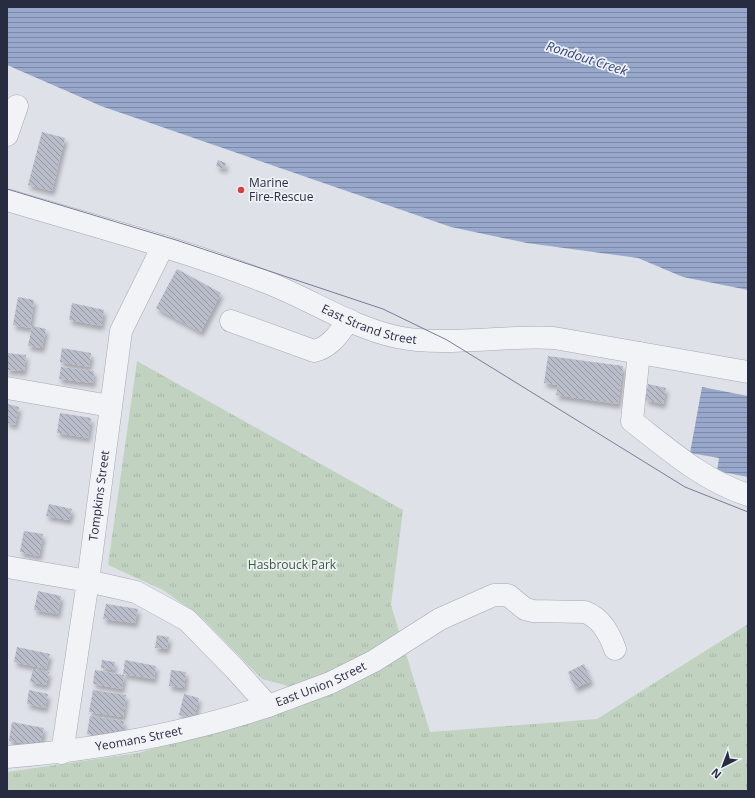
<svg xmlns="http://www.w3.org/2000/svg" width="755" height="798" font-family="'Open Sans',sans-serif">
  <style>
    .grass { fill: url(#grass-tufts) }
    .water { fill: url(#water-rules) }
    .building { fill: url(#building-back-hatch); filter: url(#shadow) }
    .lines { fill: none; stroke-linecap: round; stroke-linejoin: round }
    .minor-casing { stroke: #a4a7b3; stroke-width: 23 }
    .minor { stroke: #f2f3f7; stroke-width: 22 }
    .tram { stroke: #787d93; stroke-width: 1 }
    .poi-dot { fill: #d4423e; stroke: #eff1f7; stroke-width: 1.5 }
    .labels { text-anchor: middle; stroke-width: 3.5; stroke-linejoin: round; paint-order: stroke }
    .poi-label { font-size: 12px; fill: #272c41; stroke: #eff1f7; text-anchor: start }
    .street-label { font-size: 12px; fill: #272c41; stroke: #eff1f7 }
    .park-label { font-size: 12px; fill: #345d34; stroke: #eff1f7 }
    .water-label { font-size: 13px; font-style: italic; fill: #2f4377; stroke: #eff1f7 }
  </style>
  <defs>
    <pattern id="grass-tufts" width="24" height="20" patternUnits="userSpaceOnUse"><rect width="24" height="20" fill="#c1d3c0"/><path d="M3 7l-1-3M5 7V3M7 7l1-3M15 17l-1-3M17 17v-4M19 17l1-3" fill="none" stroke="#a6b5a6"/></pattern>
    <pattern id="water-rules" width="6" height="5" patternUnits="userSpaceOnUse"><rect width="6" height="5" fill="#98a8cb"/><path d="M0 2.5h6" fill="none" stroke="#7c89a6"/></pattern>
    <pattern id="building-back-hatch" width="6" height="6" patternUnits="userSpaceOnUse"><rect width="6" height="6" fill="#b9bcc9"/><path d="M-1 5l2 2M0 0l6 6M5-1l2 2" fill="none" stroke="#9699a5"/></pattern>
    <filter id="shadow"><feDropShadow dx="2.5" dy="4.5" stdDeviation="2" flood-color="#0004"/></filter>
  </defs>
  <rect width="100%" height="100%" fill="#dfe1e9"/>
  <!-- grass -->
  <path class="grass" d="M 137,361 L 403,510 L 391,605 L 430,732 L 597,719 L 748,624 L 748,791 L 7,791 L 7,772 L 138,753 L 294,709 L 288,686 L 262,679 L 202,618 L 163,590 L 108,565 Z"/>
  <!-- water -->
  <path class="water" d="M 7,7 L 748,7 L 748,290 L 683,277 L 638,258 L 527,243 L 451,227 L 101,106 L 7,65 Z
    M 702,387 L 748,396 L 748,477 L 717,471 L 719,458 L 690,453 Z"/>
  <!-- building -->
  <path class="building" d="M 42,132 L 65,138 L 52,191 L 28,185 Z
    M 218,160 L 226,163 L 224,169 L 216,166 Z
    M 177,269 L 221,293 L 201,332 L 156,308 Z
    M 18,297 L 34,300 L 30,328 L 13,325 Z
    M 72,303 L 104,310 L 101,326 L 69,320 Z
    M 32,326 L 46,329 L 42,348 L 28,346 Z
    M 62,348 L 91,353 L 89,367 L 60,362 Z
    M 7,353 L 26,355 L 24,371 L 7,370 Z
    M 548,356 L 623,366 L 618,404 L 556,395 L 558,385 L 544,383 Z
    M 61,367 L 94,371 L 93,383 L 59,379 Z
    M 648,384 L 666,388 L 663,404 L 645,400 Z
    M 7,404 L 19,407 L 15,425 L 7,423 Z
    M 60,413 L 91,418 L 88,438 L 57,433 Z
    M 49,504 L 72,509 L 69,520 L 46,516 Z
    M 24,531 L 43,534 L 39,556 L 20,552 Z
    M 38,591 L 61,596 L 58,614 L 34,610 Z
    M 106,604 L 138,609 L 135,623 L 103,619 Z
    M 157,635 L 169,637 L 167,649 L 155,648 Z
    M 17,647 L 50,654 L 46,669 L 14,662 Z
    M 102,660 L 115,662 L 114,670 L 101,668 Z
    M 125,660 L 156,666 L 154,679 L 123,674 Z
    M 584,664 L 591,681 L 575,688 L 568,672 Z
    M 33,669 L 49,672 L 46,685 L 30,682 Z
    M 95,670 L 124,675 L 122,689 L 93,684 Z
    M 171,670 L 186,672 L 184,688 L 169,686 Z
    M 29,690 L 48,694 L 45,708 L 27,704 Z
    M 93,690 L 126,695 L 123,717 L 89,712 Z
    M 184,694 L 199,698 L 194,718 L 179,715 Z
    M 90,716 L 124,721 L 121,739 L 87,734 Z
    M 12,722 L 44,728 L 40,746 L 9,741 Z"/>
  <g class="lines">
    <!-- minor casing -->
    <g class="minor-casing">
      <g id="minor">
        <path d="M 7,135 L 17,106"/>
        <path id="s1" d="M 7,200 C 94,226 182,249 266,282 C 310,299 351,327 397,337 C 444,347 505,335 554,338 L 748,372"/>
        <path d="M 231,321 L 314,351 C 331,347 339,333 349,320"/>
        <path d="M 639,353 L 632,421 C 668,449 704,481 748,495"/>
        <path d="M 7,388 L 110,406"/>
        <path id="s2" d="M 7,567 L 88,581 L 136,592 L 187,620 L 235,669 L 268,706 L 330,683 L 374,661 L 440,619 L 494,595 L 508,595 L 525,609 L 533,611 L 585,612 C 601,618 609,633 615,649"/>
        <path id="s3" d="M 62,753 L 88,581 L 121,331 L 163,246"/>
        <path id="s4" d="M 7,757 C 95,750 184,734 268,706"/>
      </g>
    </g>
    <!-- minor -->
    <use href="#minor" class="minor"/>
    <!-- tram -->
    <path class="tram" d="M 7,189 L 176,240 L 383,309 L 447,340 L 685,487 L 748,512"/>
  </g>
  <!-- markers -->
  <circle class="poi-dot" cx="241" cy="190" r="4"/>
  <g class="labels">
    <!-- poi labels -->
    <g class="poi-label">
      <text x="249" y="187">Marine<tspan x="249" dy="14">Fire-Rescue</tspan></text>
    </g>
    <!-- street labels -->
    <g class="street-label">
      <text dy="4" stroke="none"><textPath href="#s1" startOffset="384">East Strand Street</textPath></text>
      <text dy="4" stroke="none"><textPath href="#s3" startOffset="260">Tompkins Street</textPath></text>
      <text dy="4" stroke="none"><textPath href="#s2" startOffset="365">East Union Street</textPath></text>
      <text dy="4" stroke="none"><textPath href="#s4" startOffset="133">Yeomans Street</textPath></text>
    </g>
    <!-- park labels -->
    <g class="park-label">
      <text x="292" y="569">Hasbrouck Park</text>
    </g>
    <!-- water labels -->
    <g class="water-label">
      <text transform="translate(587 58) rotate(18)" y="5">Rondout Creek</text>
    </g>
  </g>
  <!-- border -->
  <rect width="755" height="798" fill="none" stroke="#272c41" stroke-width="16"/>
  <!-- north arrow -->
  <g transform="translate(723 766) rotate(222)" stroke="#eff1f7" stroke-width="3" paint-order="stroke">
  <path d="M0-3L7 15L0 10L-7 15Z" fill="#272c41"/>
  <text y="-6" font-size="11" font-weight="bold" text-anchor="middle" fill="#272c41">N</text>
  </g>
</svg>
